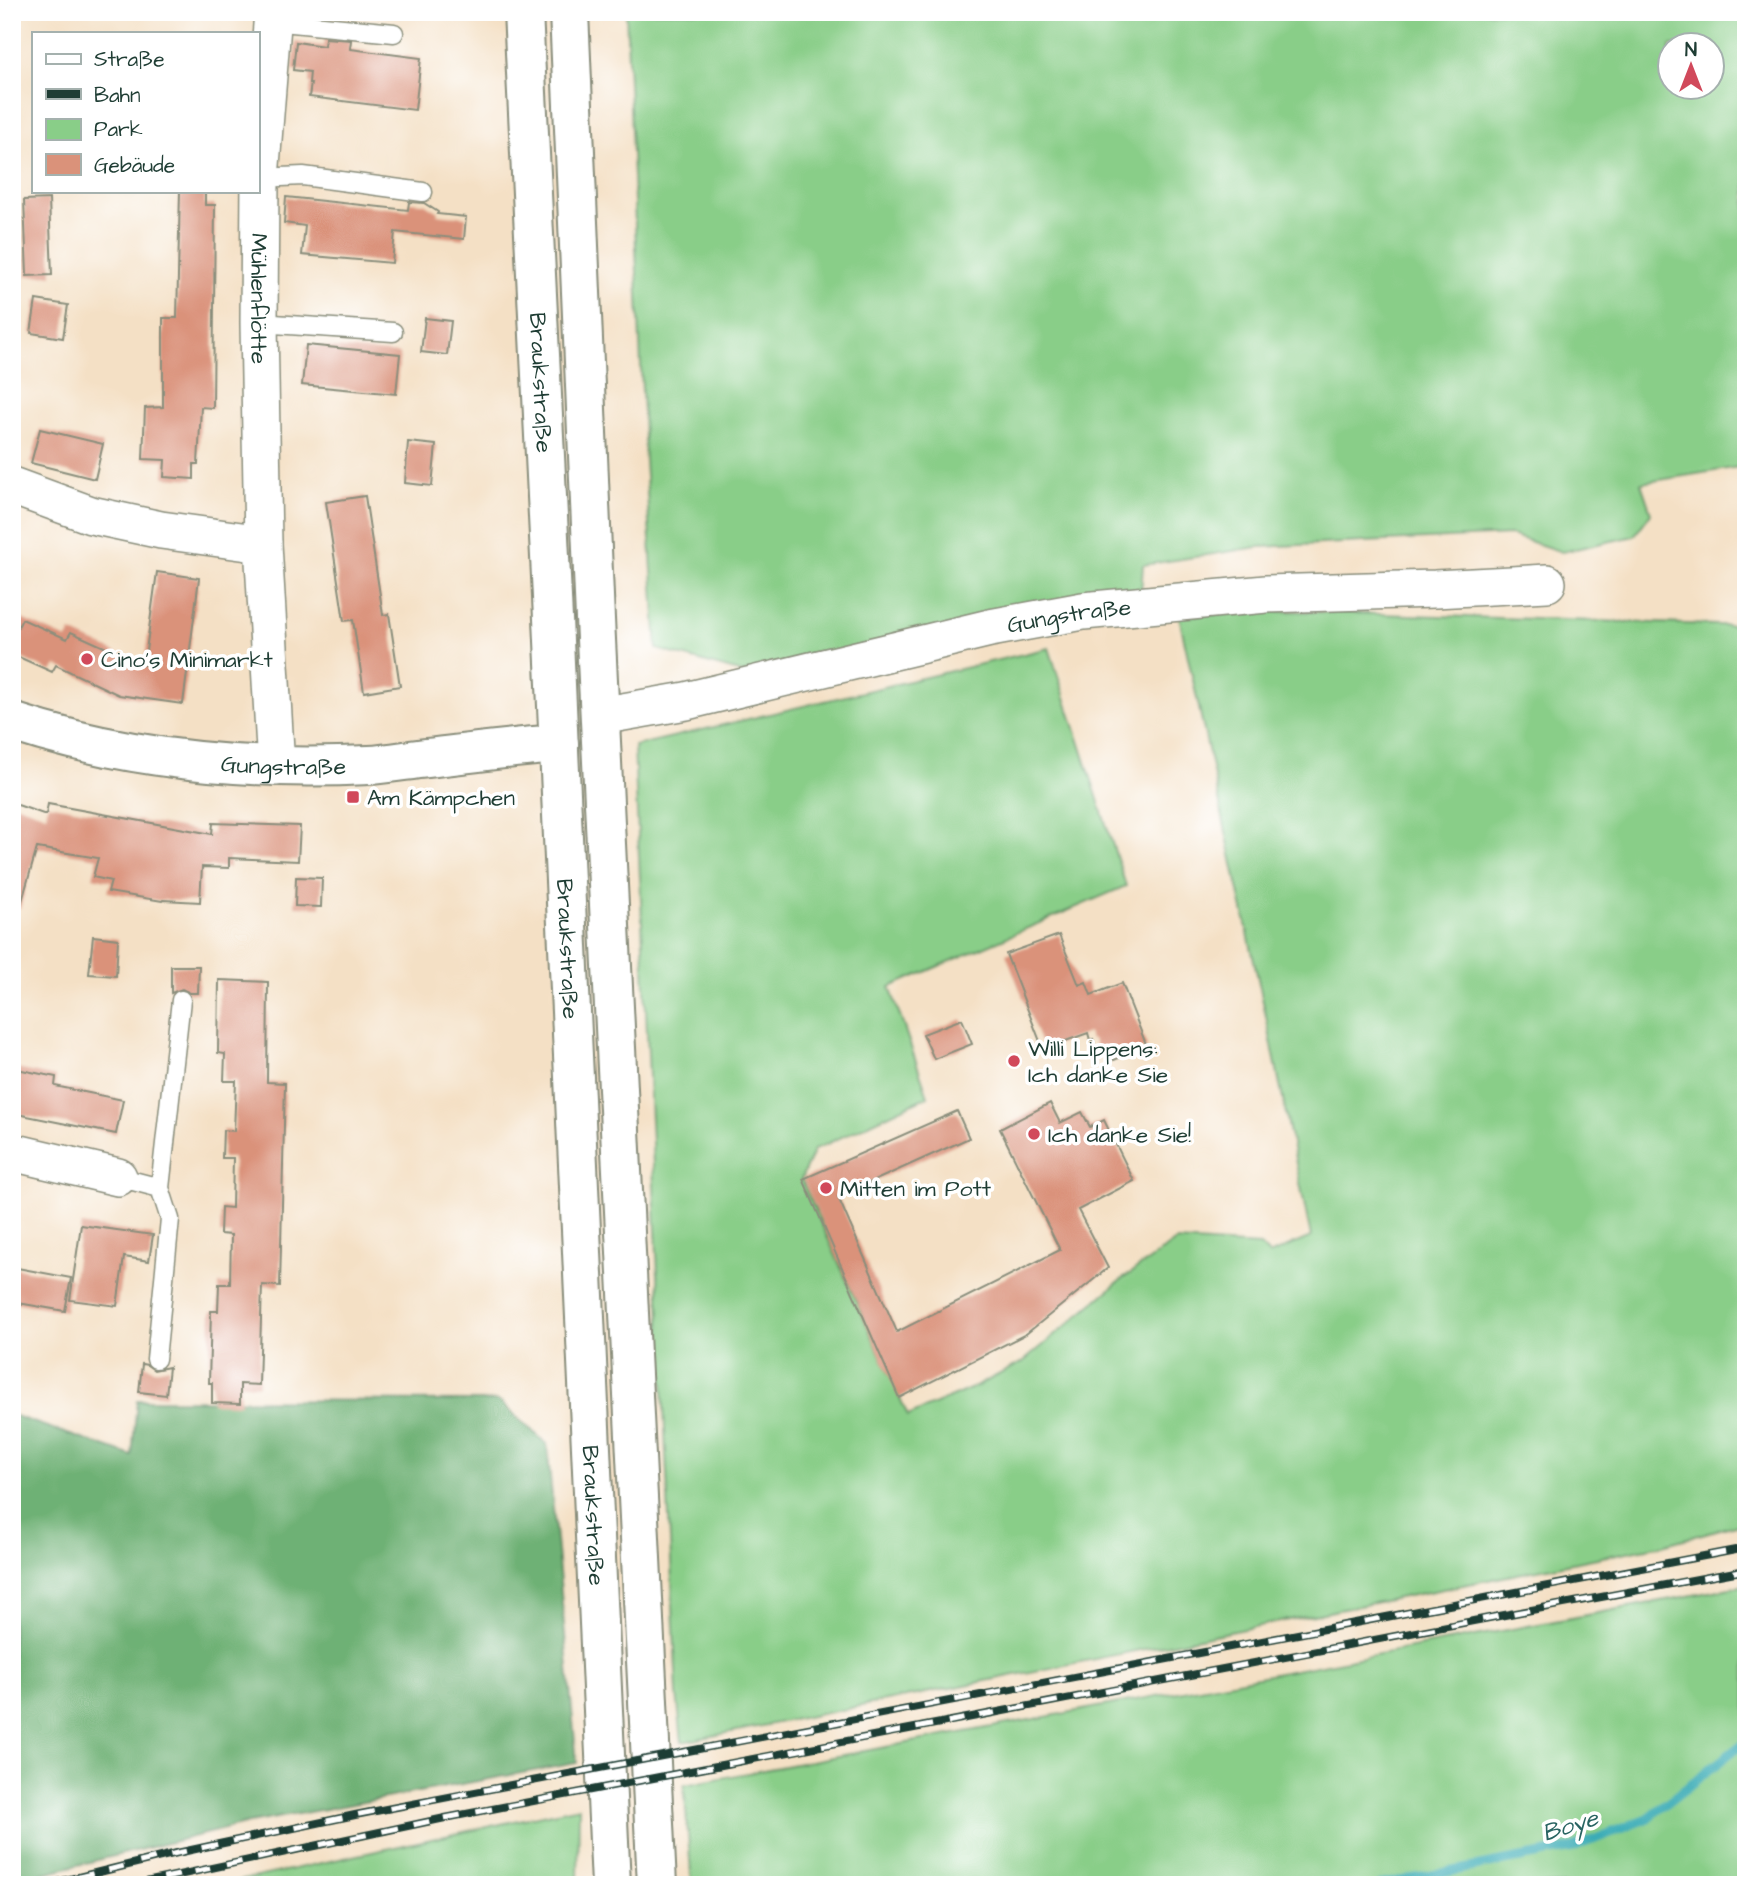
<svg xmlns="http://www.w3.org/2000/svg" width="1758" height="1897" font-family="'Architects Daughter',sans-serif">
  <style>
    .green { fill: #89ce88; stroke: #54865e; stroke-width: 2; fill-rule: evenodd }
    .forest { fill: #6eb174; stroke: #467754; stroke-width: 2 }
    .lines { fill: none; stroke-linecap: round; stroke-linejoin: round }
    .stream { stroke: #3bacb6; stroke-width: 9 }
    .building { fill: #da927a }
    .lane-casing { stroke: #8a8e7c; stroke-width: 21 }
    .street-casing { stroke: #8a8e7c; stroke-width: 40 }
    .secondary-casing { stroke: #8a8e7c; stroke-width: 42 }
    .primary-casing { stroke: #8a8e7c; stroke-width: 42 }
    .lane { stroke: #fff; stroke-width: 18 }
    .street { stroke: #fff; stroke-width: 37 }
    .secondary { stroke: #fff; stroke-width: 38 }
    .primary { stroke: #fff; stroke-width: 38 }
    .rail-casing { stroke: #1f3d34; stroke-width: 8 }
    .rail { stroke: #fff; stroke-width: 5; stroke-dasharray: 16; stroke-linecap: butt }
    .poi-dot { fill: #d1495b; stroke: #fff; stroke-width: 2.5 }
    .labels { text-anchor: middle; stroke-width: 7; stroke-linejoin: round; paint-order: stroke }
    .street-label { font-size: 23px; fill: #1f3d34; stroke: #fff }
    .poi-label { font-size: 23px; fill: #1f3d34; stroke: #fff; text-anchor: start }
    .water-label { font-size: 24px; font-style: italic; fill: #296462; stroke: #fff }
  </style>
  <rect width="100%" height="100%" fill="#fff"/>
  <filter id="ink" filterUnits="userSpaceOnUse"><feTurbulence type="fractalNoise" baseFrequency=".0143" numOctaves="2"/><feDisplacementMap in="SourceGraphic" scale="14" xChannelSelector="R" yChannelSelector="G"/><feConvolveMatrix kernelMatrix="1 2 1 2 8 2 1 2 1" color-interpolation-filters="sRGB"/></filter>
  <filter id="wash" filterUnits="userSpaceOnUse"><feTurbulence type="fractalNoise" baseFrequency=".00686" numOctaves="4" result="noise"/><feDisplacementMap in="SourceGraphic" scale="28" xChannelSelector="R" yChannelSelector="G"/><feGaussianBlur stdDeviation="1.57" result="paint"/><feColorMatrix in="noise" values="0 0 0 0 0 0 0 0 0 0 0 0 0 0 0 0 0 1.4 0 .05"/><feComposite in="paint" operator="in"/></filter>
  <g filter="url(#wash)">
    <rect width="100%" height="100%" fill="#f4e0c5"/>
    <!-- green -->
    <path class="green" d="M 626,12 L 1746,12 L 1746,466 L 1641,483 L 1651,513 L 1634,536 L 1562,552 L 1511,535 L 1258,547 L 1143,565 L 1141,592 L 742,673 L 657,649 L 645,461 ZM 1670,46 L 1712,46 L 1712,88 L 1670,88 Z
      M 1288,611 L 1746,626 L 1746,1522 L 1662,1545 L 682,1742 L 677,1694 L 634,746 L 1049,648 L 1126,886 L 890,987 L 928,1096 L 814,1150 L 801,1179 L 908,1416 L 977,1386 L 1023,1362 L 1117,1283 L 1176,1241 L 1260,1246 L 1269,1255 L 1311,1237 L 1265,1011 L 1179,616 Z
      M 1746,1585 L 1746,1885 L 692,1885 L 684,1785 Z
      M 579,1807 L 578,1885 L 220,1885 Z"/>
    <!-- forest -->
    <path class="forest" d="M 137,1400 L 499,1401 L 547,1444 L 577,1763 L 249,1823 L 12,1881 L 12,1415 L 132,1456 Z"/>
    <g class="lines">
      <!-- stream -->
      <path class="stream" d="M 1380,1885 L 1573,1848 L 1648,1818 L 1746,1741"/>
    </g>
    <g id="blocks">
      <!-- building -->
      <path class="building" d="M 325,38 L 351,40 L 350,49 L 421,58 L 415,110 L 309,97 L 311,83 L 309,83 L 310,72 L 293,70 L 296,42 L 324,46 Z
        M 180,191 L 205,191 L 205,205 L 215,205 L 213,408 L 201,407 L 198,464 L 194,464 L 194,479 L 164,477 L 165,460 L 143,459 L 145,408 L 163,407 L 163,318 L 177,318 Z
        M 286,197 L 408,210 L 409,202 L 424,203 L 438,212 L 437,214 L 466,217 L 464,239 L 395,232 L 392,263 L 302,255 L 305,226 L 284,223 Z
        M 49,199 L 52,275 L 27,276 L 24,200 Z
        M 36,300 L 68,305 L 63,338 L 31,333 Z
        M 425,318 L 451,321 L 447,355 L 421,352 Z
        M 306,345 L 400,354 L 396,394 L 302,385 Z
        M 40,429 L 103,444 L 95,479 L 31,463 Z
        M 408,442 L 436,445 L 432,486 L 405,483 Z
        M 365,496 L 383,615 L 389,614 L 400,686 L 364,692 L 353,620 L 344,621 L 326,502 Z
        M 157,572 L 199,578 L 183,704 L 119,695 L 56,665 L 52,672 L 12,654 L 12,624 L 18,627 L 22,619 L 67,639 L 71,632 L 144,665 Z
        M 12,803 L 46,815 L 48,804 L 212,834 L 213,823 L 300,826 L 298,861 L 229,858 L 229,868 L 202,867 L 200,902 L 163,900 L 162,901 L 108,892 L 111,881 L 93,877 L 98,858 L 37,848 L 20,908 L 12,907 Z
        M 296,877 L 322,878 L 321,907 L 295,906 Z
        M 1059,935 L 1079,985 L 1086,982 L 1091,995 L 1122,983 L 1147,1047 L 1114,1060 L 1110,1052 L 1099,1056 L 1093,1039 L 1090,1040 L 1088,1033 L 1043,1049 L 1006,954 Z
        M 93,936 L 118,939 L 116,976 L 89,974 Z
        M 171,966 L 199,966 L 198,993 L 190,993 L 182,989 L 171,993 Z
        M 219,980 L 268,982 L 267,1082 L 285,1083 L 280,1286 L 262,1285 L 259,1385 L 240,1384 L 240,1404 L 212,1403 L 212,1383 L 209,1383 L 211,1311 L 218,1311 L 219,1284 L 230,1284 L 231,1235 L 220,1234 L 221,1207 L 232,1208 L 233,1158 L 222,1158 L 223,1130 L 234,1131 L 236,1081 L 224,1081 L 225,1054 L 218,1053 Z
        M 962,1019 L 972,1044 L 934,1059 L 923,1034 Z
        M 12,1068 L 56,1077 L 55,1086 L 123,1100 L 116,1134 L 12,1113 Z
        M 1050,1103 L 1060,1123 L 1082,1112 L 1090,1127 L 1104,1120 L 1134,1181 L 1078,1210 L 1108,1268 L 1026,1334 L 899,1398 L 803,1179 L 957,1111 L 969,1138 L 838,1197 L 897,1332 L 1060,1250 L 1000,1129 Z
        M 81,1225 L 153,1235 L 149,1261 L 124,1257 L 117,1306 L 70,1300 Z
        M 12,1267 L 71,1278 L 65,1311 L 12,1302 Z
        M 142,1364 L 147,1365 L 154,1370 L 169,1367 L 166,1395 L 139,1392 Z"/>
    </g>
  </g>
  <g filter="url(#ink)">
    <use href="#blocks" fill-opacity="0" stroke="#8a8e7c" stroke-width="2"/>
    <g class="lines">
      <!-- lane casing -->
      <g class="lane-casing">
        <path id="lane" d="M 272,21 L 394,33
          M 260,178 L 303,176 L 423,192
          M 259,323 L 393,332
          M 118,1177 L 160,1188 L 181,1000
          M 156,1359 L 170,1219 L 160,1188"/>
      </g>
      <!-- street casing -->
      <g class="street-casing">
        <g id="street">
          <path id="s1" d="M 273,12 L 260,178 L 259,323 L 263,544 L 276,767"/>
          <path d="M 12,486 L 91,515 L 161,530 L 263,544"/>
          <path id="s2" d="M 600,716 L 686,701 L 990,628 L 1083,611 L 1266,594 L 1435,589 L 1547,583"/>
          <path d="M 12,1152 L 118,1177"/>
        </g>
      </g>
      <!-- secondary casing -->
      <g class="secondary-casing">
        <g id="secondary">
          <path id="s3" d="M 12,722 C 128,760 248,771 369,765 C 388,764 408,760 427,758 C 471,753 515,747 559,744"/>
        </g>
      </g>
      <!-- primary casing -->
      <g class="primary-casing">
        <g id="primary">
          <path id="s4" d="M 523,12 L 552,597 L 611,1885"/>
          <path d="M 569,12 L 595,619 L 657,1885"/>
        </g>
      </g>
      <!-- lane -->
      <use href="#lane" class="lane"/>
      <!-- street -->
      <use href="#street" class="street"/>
      <!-- secondary -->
      <use href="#secondary" class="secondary"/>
      <!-- primary -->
      <use href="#primary" class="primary"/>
      <!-- rail casing -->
      <g class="rail-casing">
        <path id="rail" d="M 46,1885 L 177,1853 L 355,1815 L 1746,1548
          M 132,1885 L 445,1818 L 1515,1613 L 1746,1570"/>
      </g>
      <!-- rail -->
      <use href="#rail" class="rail"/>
    </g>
  </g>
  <!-- markers -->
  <g class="poi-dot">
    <circle cx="87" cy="659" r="7"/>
    <rect x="346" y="790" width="14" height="14" rx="3.5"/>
    <circle cx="1014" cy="1061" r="7"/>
    <circle cx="1034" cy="1134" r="7"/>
    <circle cx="826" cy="1188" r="7"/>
  </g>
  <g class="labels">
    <!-- street labels -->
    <g class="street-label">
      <text dy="8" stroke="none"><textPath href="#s1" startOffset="287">Mühlenflötte</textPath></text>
      <text dy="8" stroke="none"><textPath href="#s4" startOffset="371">Braukstraße</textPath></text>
      <text dy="8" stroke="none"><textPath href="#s2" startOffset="480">Gungstraße</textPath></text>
      <text dy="8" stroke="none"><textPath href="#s3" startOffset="276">Gungstraße</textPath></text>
      <text dy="8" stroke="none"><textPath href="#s4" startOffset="938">Braukstraße</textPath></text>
      <text dy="8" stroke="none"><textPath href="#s4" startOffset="1505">Braukstraße</textPath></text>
    </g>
    <!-- poi labels -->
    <g class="poi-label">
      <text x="101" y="667">Cino's Minimarkt</text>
      <text x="367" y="805">Am Kämpchen</text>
      <text x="1028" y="1056">Willi Lippens:<tspan x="1028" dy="26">Ich danke Sie</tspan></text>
      <text x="1048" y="1142">Ich danke Sie!</text>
      <text x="840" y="1196">Mitten im Pott</text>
    </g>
    <!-- water labels -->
    <g class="water-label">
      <text transform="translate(1570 1825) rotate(-17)" y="8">Boye</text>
    </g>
  </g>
  <!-- margin -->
  <rect width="1758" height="1897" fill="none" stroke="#fff" stroke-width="42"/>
  <!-- legend -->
  <rect x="32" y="32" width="228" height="161" fill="#ffffff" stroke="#a5b1ae" stroke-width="2"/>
  <rect x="46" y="54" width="35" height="10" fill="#ffffff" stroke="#a5b1ae" stroke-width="2"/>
  <text x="94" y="66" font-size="21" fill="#1f3d34">Straße</text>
  <rect x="46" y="89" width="35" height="10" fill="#1f3d34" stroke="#a5b1ae" stroke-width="2"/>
  <text x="94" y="102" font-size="21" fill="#1f3d34">Bahn</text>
  <rect x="46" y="119" width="35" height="21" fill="#89ce88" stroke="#a5b1ae" stroke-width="2"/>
  <text x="94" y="136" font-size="21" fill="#1f3d34">Park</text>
  <rect x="46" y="154" width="35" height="21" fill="#da927a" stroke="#a5b1ae" stroke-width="2"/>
  <text x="94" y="172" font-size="21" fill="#1f3d34">Gebäude</text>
  <!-- north arrow -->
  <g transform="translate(1691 66)"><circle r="33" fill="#ffffff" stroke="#a5b1ae" stroke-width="2"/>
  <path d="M0-5L12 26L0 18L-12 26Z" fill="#d1495b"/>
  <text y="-10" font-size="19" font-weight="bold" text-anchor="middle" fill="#1f3d34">N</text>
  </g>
</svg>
